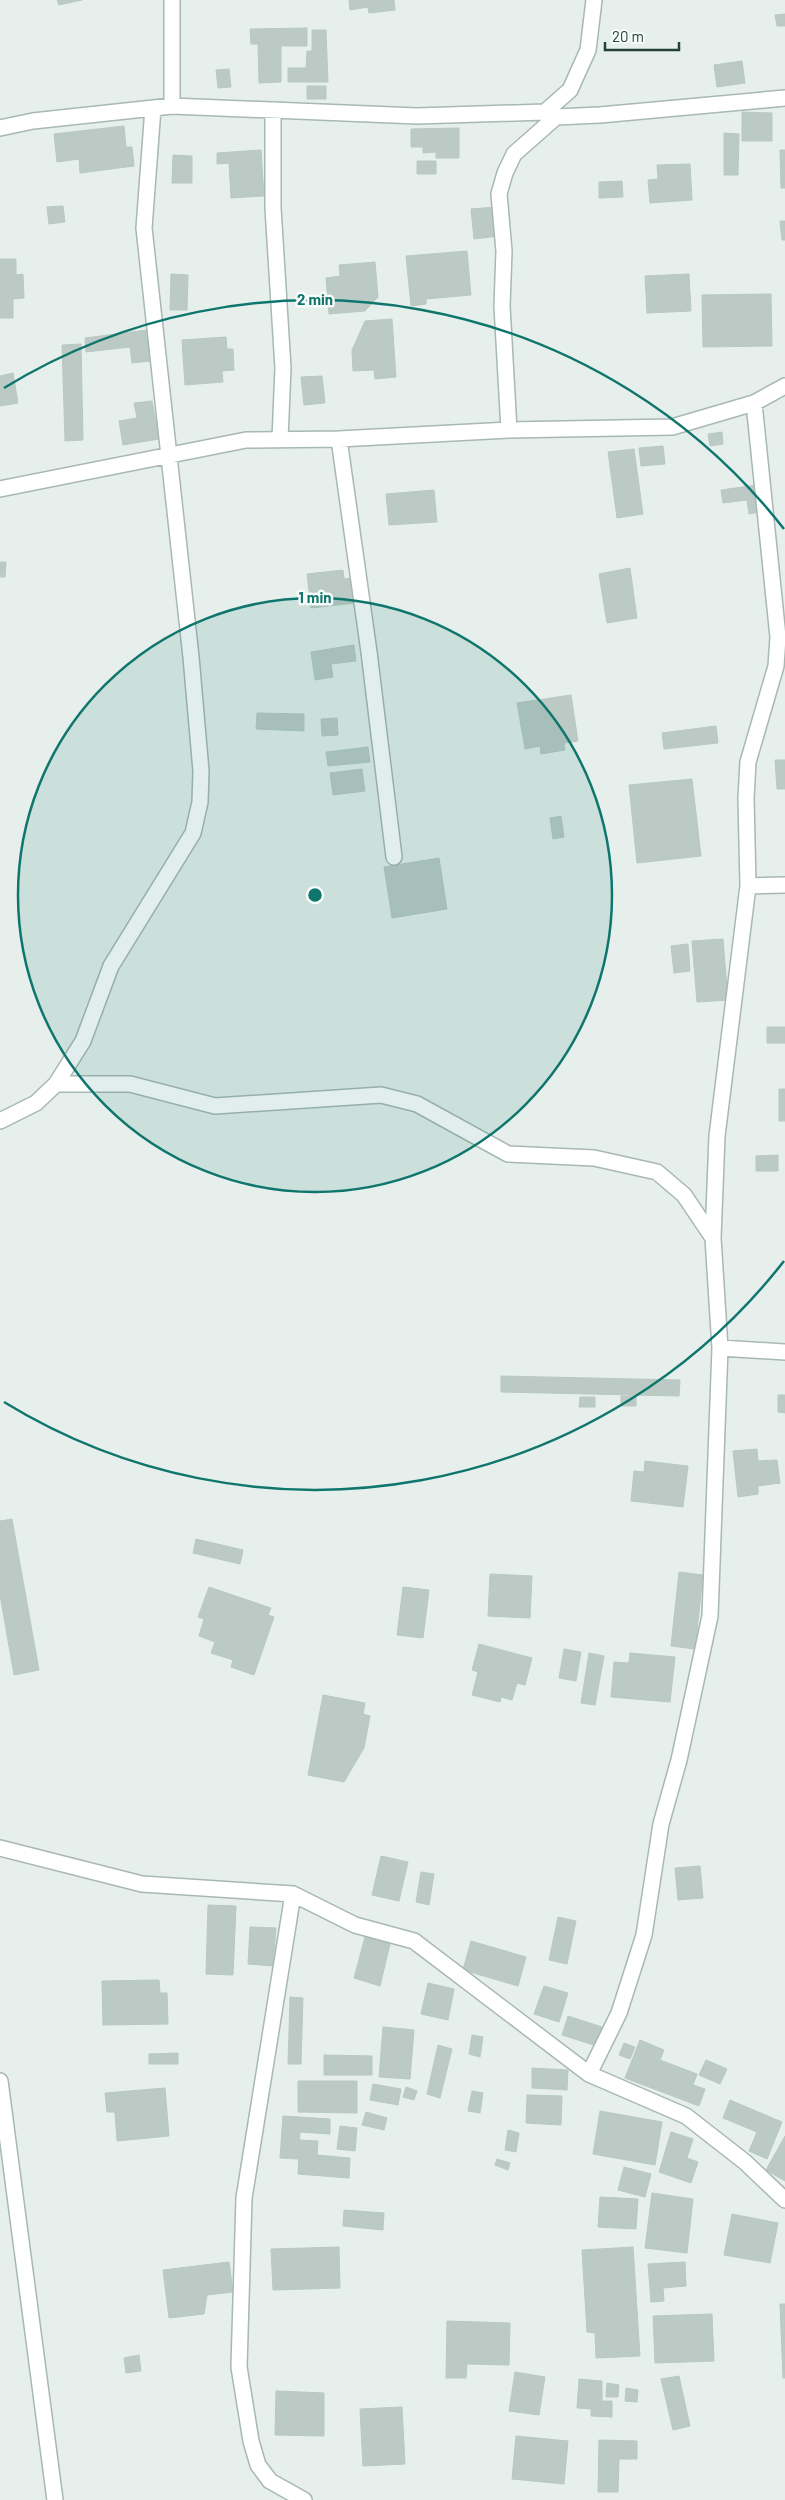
<svg xmlns="http://www.w3.org/2000/svg" width="785" height="2500" font-family="Barlow,sans-serif">
  <style>
    .building { fill: #bbcac4; stroke: #b8c9c2 }
    .lines { fill: none; stroke-linecap: round; stroke-linejoin: round }
    .street-casing { stroke: #a8b8b2; stroke-width: 18 }
    .street { stroke: #fff; stroke-width: 15 }
    .ring { fill: none; stroke: #0f766e; stroke-width: 2.5 }
    .centre { fill: #0f766e; stroke: #f7fbf9; stroke-width: 2.5 }
    .ring-label { font-size: 15px; text-anchor: middle; font-weight: bold; fill: #0f766e; stroke: #f7fbf9; stroke-width: 5; stroke-linejoin: round; paint-order: stroke }
  </style>
  <rect width="100%" height="100%" fill="#e6efeb"/>
  <!-- building -->
  <path class="building" d="M 57,0 L 82,0 L 59,5 Z
    M 349,0 L 394,0 L 395,10 L 369,13 L 368,7 L 350,10 Z
    M 785,14 L 785,26 L 777,26 L 775,15 Z
    M 307,28 L 307,46 L 281,46 L 281,82 L 259,83 L 258,44 L 251,44 L 250,29 Z
    M 312,30 L 326,30 L 328,82 L 288,82 L 288,68 L 306,68 L 307,51 L 312,51 Z
    M 742,61 L 745,83 L 717,87 L 714,65 Z
    M 229,69 L 231,87 L 218,88 L 216,70 Z
    M 307,86 L 326,86 L 326,99 L 307,99 Z
    M 742,112 L 772,113 L 772,141 L 742,141 Z
    M 124,126 L 126,147 L 132,147 L 134,166 L 80,173 L 79,159 L 57,162 L 54,134 Z
    M 459,128 L 459,158 L 436,158 L 436,152 L 423,153 L 423,147 L 411,147 L 411,129 Z
    M 724,133 L 739,134 L 738,175 L 724,175 Z
    M 261,150 L 264,196 L 231,198 L 229,163 L 217,164 L 217,153 Z
    M 780,150 L 785,150 L 785,188 L 781,188 Z
    M 173,155 L 192,156 L 192,183 L 172,183 Z
    M 417,161 L 436,161 L 436,174 L 417,174 Z
    M 690,164 L 692,200 L 650,203 L 648,180 L 658,179 L 657,165 Z
    M 622,181 L 623,197 L 599,198 L 599,182 Z
    M 63,206 L 65,222 L 49,224 L 47,207 Z
    M 495,207 L 498,236 L 474,239 L 471,209 Z
    M 780,221 L 785,221 L 785,240 L 782,240 Z
    M 467,251 L 471,295 L 426,299 L 426,304 L 411,306 L 406,256 Z
    M 0,259 L 16,259 L 16,275 L 23,274 L 24,298 L 13,299 L 13,318 L 0,318 Z
    M 375,262 L 378,297 L 365,311 L 329,314 L 326,278 L 340,276 L 339,265 Z
    M 171,274 L 188,275 L 187,310 L 170,310 Z
    M 689,274 L 691,311 L 647,313 L 645,276 Z
    M 771,294 L 772,346 L 703,347 L 702,295 Z
    M 392,319 L 396,377 L 375,379 L 374,370 L 353,371 L 352,350 L 365,321 Z
    M 147,330 L 151,361 L 132,363 L 130,347 L 86,352 L 85,338 Z
    M 226,337 L 227,349 L 233,349 L 234,370 L 222,371 L 223,382 L 185,385 L 182,340 Z
    M 81,344 L 83,440 L 65,441 L 62,345 Z
    M 13,373 L 18,403 L 0,406 L 0,376 Z
    M 322,376 L 325,403 L 304,405 L 301,377 Z
    M 152,401 L 159,439 L 123,445 L 119,421 L 137,418 L 134,403 Z
    M 722,432 L 723,444 L 710,446 L 708,434 Z
    M 663,446 L 665,464 L 641,466 L 639,448 Z
    M 634,449 L 643,514 L 617,518 L 608,452 Z
    M 757,485 L 760,512 L 749,514 L 747,500 L 723,503 L 721,490 Z
    M 434,490 L 437,522 L 389,525 L 386,494 Z
    M 0,562 L 6,562 L 5,577 L 0,577 Z
    M 630,568 L 637,618 L 607,623 L 599,574 Z
    M 343,570 L 344,579 L 352,578 L 355,603 L 311,608 L 307,574 Z
    M 354,645 L 356,661 L 331,664 L 333,677 L 315,680 L 311,652 Z
    M 571,695 L 578,741 L 564,743 L 565,750 L 541,754 L 540,746 L 525,749 L 517,703 Z
    M 257,713 L 304,714 L 304,731 L 256,729 Z
    M 337,718 L 338,735 L 322,736 L 321,719 Z
    M 716,726 L 718,743 L 664,749 L 662,733 Z
    M 368,747 L 370,762 L 328,766 L 326,752 Z
    M 775,760 L 785,760 L 785,789 L 777,789 Z
    M 362,769 L 365,791 L 333,795 L 330,773 Z
    M 692,779 L 701,856 L 637,863 L 629,785 Z
    M 561,816 L 564,837 L 553,839 L 550,818 Z
    M 439,858 L 447,909 L 392,918 L 384,867 Z
    M 723,939 L 728,1000 L 697,1002 L 692,941 Z
    M 688,944 L 690,971 L 674,973 L 671,946 Z
    M 767,1027 L 785,1027 L 785,1043 L 767,1043 Z
    M 779,1089 L 785,1089 L 785,1121 L 779,1121 Z
    M 778,1155 L 778,1171 L 756,1171 L 756,1156 Z
    M 501,1376 L 680,1380 L 679,1396 L 501,1392 Z
    M 778,1395 L 785,1395 L 785,1413 L 778,1412 Z
    M 621,1396 L 636,1396 L 636,1406 L 621,1406 Z
    M 580,1397 L 595,1397 L 595,1407 L 579,1407 Z
    M 757,1449 L 758,1461 L 777,1460 L 780,1483 L 758,1486 L 758,1494 L 738,1497 L 733,1451 Z
    M 645,1461 L 688,1466 L 683,1507 L 631,1501 L 634,1471 L 644,1472 Z
    M 12,1519 L 39,1670 L 14,1675 L 0,1595 L 0,1521 Z
    M 196,1539 L 243,1550 L 240,1564 L 193,1553 Z
    M 679,1572 L 703,1575 L 695,1649 L 671,1646 Z
    M 490,1574 L 532,1576 L 530,1618 L 488,1616 Z
    M 209,1587 L 271,1608 L 268,1615 L 274,1617 L 254,1675 L 231,1667 L 233,1660 L 211,1653 L 215,1642 L 199,1636 L 204,1619 L 198,1617 Z
    M 403,1587 L 429,1590 L 423,1638 L 397,1635 Z
    M 479,1644 L 532,1658 L 525,1685 L 517,1683 L 512,1700 L 501,1697 L 500,1702 L 472,1695 L 478,1672 L 472,1670 Z
    M 564,1649 L 581,1652 L 576,1681 L 559,1678 Z
    M 589,1653 L 604,1656 L 595,1705 L 581,1703 Z
    M 630,1653 L 675,1657 L 670,1702 L 611,1697 L 614,1662 L 629,1663 Z
    M 323,1695 L 365,1703 L 363,1714 L 370,1716 L 364,1748 L 344,1782 L 308,1775 Z
    M 381,1856 L 408,1862 L 399,1901 L 372,1895 Z
    M 700,1866 L 703,1898 L 678,1900 L 675,1868 Z
    M 421,1872 L 434,1874 L 429,1905 L 416,1902 Z
    M 208,1905 L 236,1906 L 233,1975 L 206,1974 Z
    M 558,1917 L 576,1921 L 567,1964 L 549,1960 Z
    M 250,1927 L 276,1928 L 273,1966 L 248,1964 Z
    M 365,1937 L 390,1944 L 380,1986 L 354,1978 Z
    M 471,1941 L 526,1957 L 518,1986 L 463,1970 Z
    M 159,1980 L 160,1993 L 167,1993 L 168,2024 L 103,2025 L 102,1981 Z
    M 428,1983 L 454,1989 L 448,2020 L 421,2014 Z
    M 544,1986 L 568,1993 L 559,2022 L 534,2014 Z
    M 290,1997 L 303,1998 L 301,2064 L 288,2064 Z
    M 568,2016 L 602,2027 L 597,2046 L 562,2035 Z
    M 383,2027 L 414,2030 L 410,2079 L 379,2077 Z
    M 472,2035 L 483,2037 L 480,2057 L 469,2054 Z
    M 640,2040 L 664,2050 L 660,2060 L 697,2074 L 693,2085 L 705,2089 L 699,2106 L 625,2078 Z
    M 624,2043 L 635,2047 L 630,2059 L 619,2055 Z
    M 438,2045 L 452,2049 L 440,2098 L 427,2094 Z
    M 178,2053 L 178,2064 L 149,2064 L 149,2054 Z
    M 324,2055 L 372,2056 L 372,2075 L 324,2075 Z
    M 706,2060 L 727,2069 L 720,2084 L 699,2075 Z
    M 532,2068 L 568,2070 L 567,2090 L 532,2088 Z
    M 298,2081 L 357,2081 L 357,2113 L 298,2112 Z
    M 373,2084 L 401,2089 L 398,2105 L 370,2100 Z
    M 406,2087 L 417,2091 L 414,2100 L 403,2097 Z
    M 165,2088 L 169,2136 L 117,2141 L 115,2112 L 107,2112 L 105,2093 Z
    M 472,2091 L 483,2093 L 480,2113 L 468,2111 Z
    M 527,2095 L 562,2096 L 561,2125 L 526,2123 Z
    M 730,2100 L 782,2122 L 767,2159 L 749,2151 L 757,2132 L 723,2118 Z
    M 600,2111 L 662,2122 L 655,2165 L 593,2154 Z
    M 366,2112 L 387,2118 L 384,2130 L 362,2125 Z
    M 283,2116 L 330,2119 L 330,2134 L 300,2132 L 298,2159 L 280,2158 Z
    M 340,2126 L 357,2128 L 355,2151 L 337,2149 Z
    M 508,2130 L 519,2133 L 516,2152 L 505,2150 Z
    M 671,2132 L 693,2139 L 687,2158 L 698,2162 L 691,2183 L 659,2172 Z
    M 785,2136 L 785,2181 L 766,2170 Z
    M 300,2140 L 318,2141 L 317,2155 L 350,2158 L 349,2178 L 298,2174 Z
    M 497,2159 L 510,2163 L 508,2170 L 495,2165 Z
    M 624,2167 L 651,2174 L 645,2197 L 618,2190 Z
    M 652,2193 L 693,2199 L 687,2253 L 645,2248 Z
    M 600,2197 L 638,2199 L 636,2229 L 598,2227 Z
    M 344,2210 L 384,2213 L 383,2230 L 343,2226 Z
    M 732,2214 L 778,2223 L 770,2263 L 724,2255 Z
    M 339,2247 L 340,2288 L 273,2290 L 271,2249 Z
    M 633,2247 L 640,2356 L 596,2358 L 595,2333 L 587,2332 L 582,2250 Z
    M 229,2262 L 233,2292 L 207,2295 L 204,2314 L 169,2318 L 163,2270 Z
    M 685,2262 L 686,2286 L 663,2288 L 664,2301 L 651,2302 L 648,2264 Z
    M 780,2304 L 785,2304 L 785,2378 L 783,2378 Z
    M 712,2314 L 714,2361 L 655,2363 L 653,2316 Z
    M 447,2321 L 510,2323 L 509,2365 L 467,2364 L 466,2378 L 446,2378 Z
    M 139,2355 L 141,2371 L 126,2373 L 124,2358 Z
    M 515,2372 L 545,2377 L 539,2415 L 509,2411 Z
    M 679,2376 L 690,2426 L 673,2430 L 661,2379 Z
    M 579,2379 L 602,2381 L 602,2401 L 612,2401 L 612,2417 L 591,2416 L 591,2409 L 577,2408 Z
    M 607,2383 L 619,2385 L 618,2397 L 606,2397 Z
    M 626,2388 L 638,2390 L 637,2402 L 625,2401 Z
    M 276,2391 L 324,2393 L 324,2436 L 275,2435 Z
    M 402,2407 L 405,2464 L 363,2466 L 360,2409 Z
    M 516,2436 L 568,2441 L 564,2484 L 512,2479 Z
    M 599,2440 L 637,2441 L 637,2459 L 619,2459 L 618,2492 L 598,2492 Z"/>
  <g class="lines">
    <!-- street casing -->
    <g class="street-casing">
      <path id="street" d="M 172,0 L 172,106
        M 273,110 L 273,208 L 283,368 L 280,439
        M 545,112 L 570,90 L 588,50 L 594,0
        M 0,128 L 33,121 L 172,106 L 417,116 L 545,112 L 556,117 L 600,115 L 785,98
        M 509,430 L 502,306 L 504,251 L 499,194 L 505,173 L 514,154 L 556,117
        M 339,439 L 369,652 L 394,857
        M 0,489 L 246,440 L 339,439 L 509,430 L 672,427 L 754,403 L 785,386
        M 748,886 L 785,885
        M 56,1084 L 130,1084 L 215,1106 L 381,1095 L 417,1104 L 508,1154 L 594,1158 L 657,1172 L 684,1195 L 713,1238
        M 0,1121 L 36,1103 L 56,1084 L 83,1041 L 111,966 L 193,833 L 200,802 L 201,771 L 191,657 L 144,228 L 153,108
        M 720,1348 L 785,1352
        M 0,1848 L 142,1884 L 293,1894 L 355,1925 L 414,1941 L 589,2074 L 686,2116 L 745,2162 L 785,2200
        M 293,1894 L 244,2198 L 239,2367 L 251,2441 L 258,2465 L 270,2481 L 304,2500
        M 589,2074 L 619,2013 L 644,1935 L 661,1824 L 679,1760 L 710,1616 L 720,1348 L 713,1238 L 717,1136 L 748,886 L 746,798 L 748,762 L 776,666 L 778,637 L 754,403
        M 0,2081 L 55,2500"/>
    </g>
    <!-- street -->
    <use href="#street" class="street"/>
  </g>
  <!-- distance rings -->
  <circle cx="315" cy="895" r="297" fill="#0f766e" fill-opacity=".12"/>
  <g class="ring">
    <circle cx="315" cy="895" r="297"/>
    <path d="M784 1261A595 595 0 0 1 4 1402M4 388A595 595 0 0 1 784 529"/>
  </g>
  <circle cx="315" cy="895" r="8" class="centre"/>
  <g class="ring-label">
    <text x="315" y="305">2 min</text>
    <text x="315" y="603">1 min</text>
  </g>
  <!-- scale -->
  <path d="M605 42v8h74v-8" fill="none" stroke="#24423a" stroke-width="2.5"/>
  <text x="612" y="42" font-size="15" fill="#24423a" stroke="#f7fbf9" stroke-width="4" paint-order="stroke">20 m</text>
</svg>
